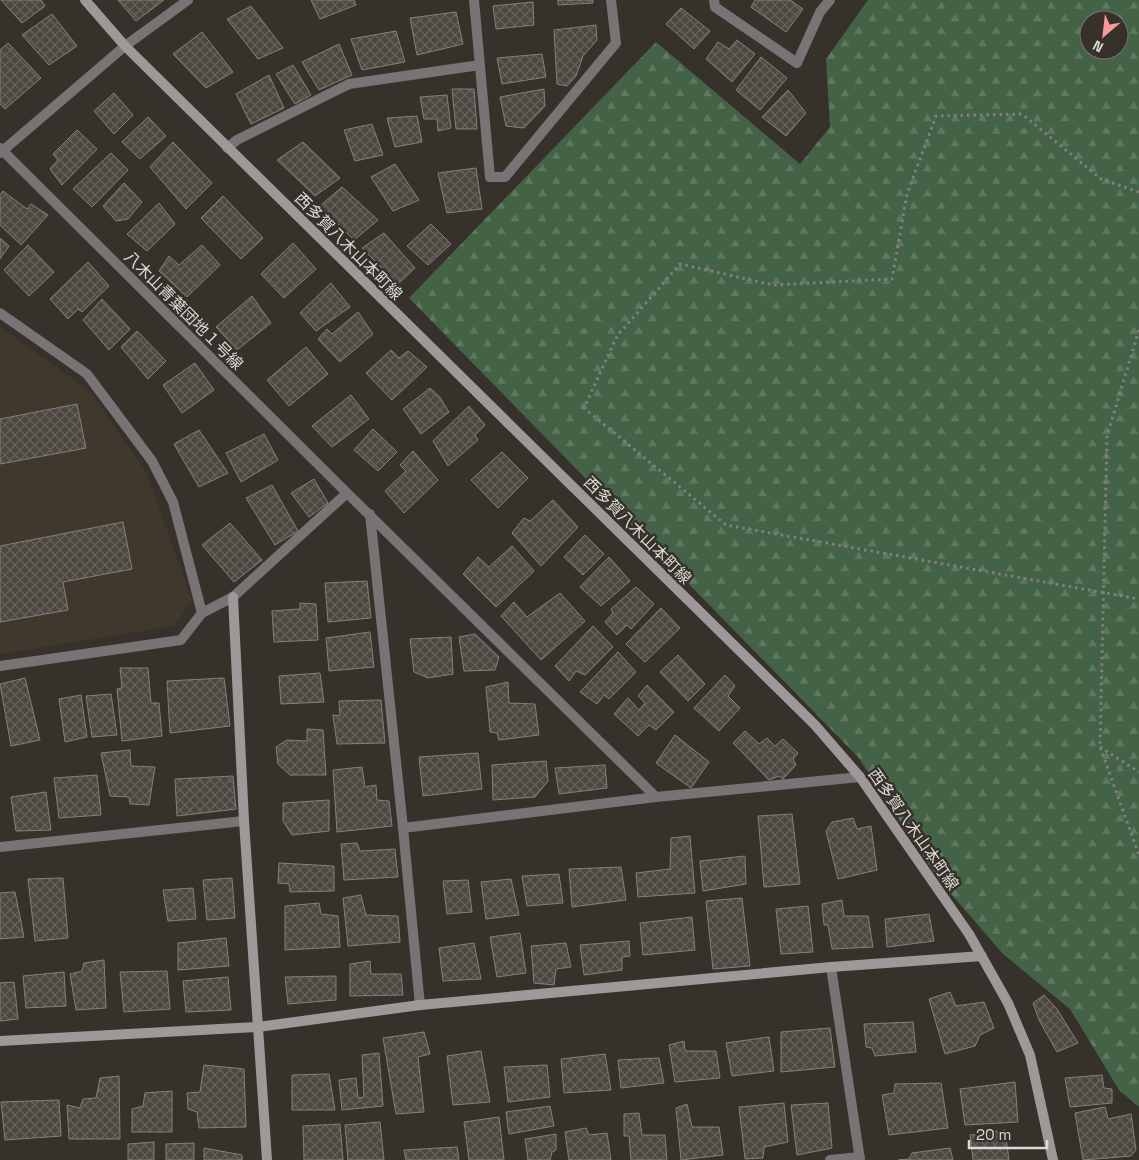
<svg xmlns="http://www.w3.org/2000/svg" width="1139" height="1160" font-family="'Space Grotesk','Noto Sans JP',sans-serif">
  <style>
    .built { fill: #40382c }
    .forest { fill: url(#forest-firs); fill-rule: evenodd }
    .building { fill: url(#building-cross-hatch); stroke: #858079 }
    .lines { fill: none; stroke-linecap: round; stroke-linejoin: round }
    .path { stroke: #837f7a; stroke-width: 3; stroke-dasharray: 2.5 4; stroke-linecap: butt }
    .street { stroke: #787374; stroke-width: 10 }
    .secondary { stroke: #9f9898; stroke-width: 10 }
    .labels { text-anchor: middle; stroke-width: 5; stroke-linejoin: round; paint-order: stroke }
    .street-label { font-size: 16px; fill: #dddad6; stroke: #36312b }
  </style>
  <defs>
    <pattern id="forest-firs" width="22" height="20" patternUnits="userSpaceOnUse" patternTransform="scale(1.25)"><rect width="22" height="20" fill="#446246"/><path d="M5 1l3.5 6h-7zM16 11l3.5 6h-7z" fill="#5f7860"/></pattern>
    <pattern id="building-cross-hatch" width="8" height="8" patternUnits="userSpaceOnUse" patternTransform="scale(1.25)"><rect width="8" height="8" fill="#4c4841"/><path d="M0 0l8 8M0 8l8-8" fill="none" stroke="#65625c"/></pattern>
  </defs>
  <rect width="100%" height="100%" fill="#36312b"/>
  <!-- built -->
  <path class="built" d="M 0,327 L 91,392 L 147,474 L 192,600 L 174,626 L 0,654 Z"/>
  <!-- forest -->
  <path class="forest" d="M 868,0 L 1139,0 L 1139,1107 L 1119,1090 L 1070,1009 L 1003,954 L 939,880 L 858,757 L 409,298 L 656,42 L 800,164 L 830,127 L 826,59 ZM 1089,20 L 1119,20 L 1119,50 L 1089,50 Z"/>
  <!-- building -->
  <path class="building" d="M 1,0 L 41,0 L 45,6 L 22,23 Z
    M 118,0 L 164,0 L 136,21 Z
    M 311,0 L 354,0 L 356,5 L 320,19 Z
    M 558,0 L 593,0 L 593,3 L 558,5 Z
    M 755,0 L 790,0 L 803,9 L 786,32 L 751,7 Z
    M 533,2 L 534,25 L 496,29 L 493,6 Z
    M 251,6 L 283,48 L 258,59 L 227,19 Z
    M 681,8 L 710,31 L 694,49 L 666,24 Z
    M 456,12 L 463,44 L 417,55 L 410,18 Z
    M 52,14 L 77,46 L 49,65 L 22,35 Z
    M 596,25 L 597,40 L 583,56 L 576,76 L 567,86 L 557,84 L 554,30 Z
    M 396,31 L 405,62 L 362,70 L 351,39 Z
    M 202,32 L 233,72 L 206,88 L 173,54 Z
    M 737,40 L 755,54 L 732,82 L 706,59 L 718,42 L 729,49 Z
    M 8,43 L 41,78 L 5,109 L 0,104 L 0,50 Z
    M 339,44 L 352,75 L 319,90 L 302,62 Z
    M 542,54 L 546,77 L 502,84 L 497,58 Z
    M 761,57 L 787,78 L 760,110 L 736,90 Z
    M 293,65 L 311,95 L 295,104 L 276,74 Z
    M 269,75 L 284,108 L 251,124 L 236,94 Z
    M 452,89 L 474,89 L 477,129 L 456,129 Z
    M 544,89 L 545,106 L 524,128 L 506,126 L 500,97 Z
    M 788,90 L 806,113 L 786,136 L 762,117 Z
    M 114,93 L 133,115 L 114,134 L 94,111 Z
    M 447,95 L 451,128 L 438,131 L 437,119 L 424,119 L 420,97 Z
    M 417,116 L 422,142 L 395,147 L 387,118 Z
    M 148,117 L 166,136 L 140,159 L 122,142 Z
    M 372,124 L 383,155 L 355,161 L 344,130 Z
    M 77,130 L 97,149 L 62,185 L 50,169 L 58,160 L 53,154 Z
    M 173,142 L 212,183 L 186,209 L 150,167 Z
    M 303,142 L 340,178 L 315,196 L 277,160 Z
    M 111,153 L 128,170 L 92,207 L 73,189 Z
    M 395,164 L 419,200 L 393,211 L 371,177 Z
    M 476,168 L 482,209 L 447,213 L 438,173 Z
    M 124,183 L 142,202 L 128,219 L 116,221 L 103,206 Z
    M 342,187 L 378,220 L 354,240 L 320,206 Z
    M 3,191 L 27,209 L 31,204 L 48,215 L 21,245 L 0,225 L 0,195 Z
    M 223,196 L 263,238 L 241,259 L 201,218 Z
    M 159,203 L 175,224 L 147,251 L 127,234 Z
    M 431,224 L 451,244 L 428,265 L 407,246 Z
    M 384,233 L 415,268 L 398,284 L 362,248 Z
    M 0,238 L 9,246 L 0,259 Z
    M 293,243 L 316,269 L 284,298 L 261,274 Z
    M 28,245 L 54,272 L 29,296 L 4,270 Z
    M 202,245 L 220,265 L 187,297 L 159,271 L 169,256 L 179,265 Z
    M 88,262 L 109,286 L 82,312 L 78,309 L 68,319 L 50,299 Z
    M 331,283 L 350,307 L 316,331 L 300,313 Z
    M 252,296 L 271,323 L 237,350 L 216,327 Z
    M 102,299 L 130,329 L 109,350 L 83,320 Z
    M 358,312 L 373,334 L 340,362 L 318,339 L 327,329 L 332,334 Z
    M 137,331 L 166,361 L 148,379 L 121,347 Z
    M 306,347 L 328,374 L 289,406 L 267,380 Z
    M 391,350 L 399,358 L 408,351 L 427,367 L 392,400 L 366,373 Z
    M 195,363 L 214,390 L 182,413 L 163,385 Z
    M 430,388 L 439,396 L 449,412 L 421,434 L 403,409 Z
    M 351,395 L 369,419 L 332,447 L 312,426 Z
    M 77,404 L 86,448 L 0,464 L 0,419 Z
    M 469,406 L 485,425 L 475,435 L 478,440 L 448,466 L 433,441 Z
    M 373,429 L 397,452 L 378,471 L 354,450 Z
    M 199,430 L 228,473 L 199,487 L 174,444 Z
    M 264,434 L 278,460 L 241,482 L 226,453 Z
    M 413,451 L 438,480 L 404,513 L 385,491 L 406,471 L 400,465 Z
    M 502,452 L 528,478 L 498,508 L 471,480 Z
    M 314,479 L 328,503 L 309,517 L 291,493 Z
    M 272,485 L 298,531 L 275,545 L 246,498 Z
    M 553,500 L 578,527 L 541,566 L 512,533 L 524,518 L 530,521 Z
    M 123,522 L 132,569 L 63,582 L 68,610 L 0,622 L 0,546 Z
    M 230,523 L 262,560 L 234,582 L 202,545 Z
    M 585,535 L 604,554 L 583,575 L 564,557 Z
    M 512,546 L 534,571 L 496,607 L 463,574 L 478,557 L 489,567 Z
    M 609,557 L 630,581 L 601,606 L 580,587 Z
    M 367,581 L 371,618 L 328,622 L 325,583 Z
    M 636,587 L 654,604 L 631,629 L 627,625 L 617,635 L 605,622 L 613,613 L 611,609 Z
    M 560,593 L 585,621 L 541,660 L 501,616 L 514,602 L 527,617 Z
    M 300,603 L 316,604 L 318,640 L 274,642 L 272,611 L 300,609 Z
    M 661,608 L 680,628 L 645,662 L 626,644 Z
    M 593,626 L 613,647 L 585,675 L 576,671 L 569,681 L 555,666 Z
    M 370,632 L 374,667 L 329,671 L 326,638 Z
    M 475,634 L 499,657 L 495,670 L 464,671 L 459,637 Z
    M 451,637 L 453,674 L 428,678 L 414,672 L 410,639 Z
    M 618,652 L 636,672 L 609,699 L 604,695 L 597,704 L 580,692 Z
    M 678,655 L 705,684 L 688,701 L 660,672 Z
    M 120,668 L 148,668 L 151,703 L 159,703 L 162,736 L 122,741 L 117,689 L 122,688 Z
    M 320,673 L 324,702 L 281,704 L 279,676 Z
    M 725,675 L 735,686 L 728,696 L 740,708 L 719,731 L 694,708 Z
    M 25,678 L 40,740 L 11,746 L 0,684 Z
    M 224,678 L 230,726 L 170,733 L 167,681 Z
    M 508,682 L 509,703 L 535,704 L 539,735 L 499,740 L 497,733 L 490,732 L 486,687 Z
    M 647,685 L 674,712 L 656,730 L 649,725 L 638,736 L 614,714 L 628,698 L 639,710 L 645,703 L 638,696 Z
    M 111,694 L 117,735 L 92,737 L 86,696 Z
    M 81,695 L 87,737 L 65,742 L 59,699 Z
    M 381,700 L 385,743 L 337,744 L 333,715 L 340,716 L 339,701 Z
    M 307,729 L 323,730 L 326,775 L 290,775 L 278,764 L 276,747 L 287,740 L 307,741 Z
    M 745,731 L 759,744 L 767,738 L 775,746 L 783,739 L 798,753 L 793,759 L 796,765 L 783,779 L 779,776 L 769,780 L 733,743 Z
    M 675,735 L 709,762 L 691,788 L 656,763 Z
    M 130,750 L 131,766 L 155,767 L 149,805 L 130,804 L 129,797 L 110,796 L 101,753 Z
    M 478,753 L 482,789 L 423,796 L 419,757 Z
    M 546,761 L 548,781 L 535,797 L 493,800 L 492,765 Z
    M 605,765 L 607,788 L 559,794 L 555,768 Z
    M 362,767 L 365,787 L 376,785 L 377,800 L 389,801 L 392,826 L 337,832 L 333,770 Z
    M 97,775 L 101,815 L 59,818 L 54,778 Z
    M 233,776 L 236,809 L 177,816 L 175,779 Z
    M 46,792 L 51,830 L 16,831 L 11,797 Z
    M 329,800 L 329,831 L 292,835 L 283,821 L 283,803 Z
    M 792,814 L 800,884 L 764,887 L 758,816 Z
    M 853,818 L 857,829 L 871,826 L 877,870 L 838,879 L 826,831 L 832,822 Z
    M 690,836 L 695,893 L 638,897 L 636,873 L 670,869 L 671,838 Z
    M 357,843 L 360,851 L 395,849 L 398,877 L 344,880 L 341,844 Z
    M 745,856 L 746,884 L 703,891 L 700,861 Z
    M 279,863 L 334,866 L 334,891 L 290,892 L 289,884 L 278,883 Z
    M 621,867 L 626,900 L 572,907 L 569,869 Z
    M 559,874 L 563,903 L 527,906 L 522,876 Z
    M 63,878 L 68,938 L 35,941 L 28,879 Z
    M 232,878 L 235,918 L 207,920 L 203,880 Z
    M 511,879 L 519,915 L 486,919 L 481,882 Z
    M 468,880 L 472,912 L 447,914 L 443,881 Z
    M 193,888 L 196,919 L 168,921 L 163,890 Z
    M 15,892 L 24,937 L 0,939 L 0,893 Z
    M 361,895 L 366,915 L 398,916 L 400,942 L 348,946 L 343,898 Z
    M 742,898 L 750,966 L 713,969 L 706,901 Z
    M 842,900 L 844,916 L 868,916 L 873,947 L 832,949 L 828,925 L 824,925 L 822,904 Z
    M 319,903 L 321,914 L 338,916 L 340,947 L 285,950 L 285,906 Z
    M 808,906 L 813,952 L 781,954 L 776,909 Z
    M 929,914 L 934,941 L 887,947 L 885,919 Z
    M 692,917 L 695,950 L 643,955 L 640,923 Z
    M 520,933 L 526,973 L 497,977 L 490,937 Z
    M 226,938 L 229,966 L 178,970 L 178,943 Z
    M 629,941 L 630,956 L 622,957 L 622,970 L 584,975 L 580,945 Z
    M 474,943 L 481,979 L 443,981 L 439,948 Z
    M 566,943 L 571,967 L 556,969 L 554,985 L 534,983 L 531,946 Z
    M 104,960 L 106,1008 L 76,1010 L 70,974 L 82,971 L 84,963 Z
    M 370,961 L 371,974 L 401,974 L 403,995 L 350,996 L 350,964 Z
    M 167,971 L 170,1009 L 124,1012 L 120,972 Z
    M 64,972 L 66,1006 L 26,1008 L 23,976 Z
    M 336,976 L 336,1000 L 288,1004 L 285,977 Z
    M 228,977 L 231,1010 L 186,1012 L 183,981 Z
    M 14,982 L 18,1019 L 0,1021 L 0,983 Z
    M 950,992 L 956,1006 L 984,1002 L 994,1028 L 980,1035 L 975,1046 L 945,1054 L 929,999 Z
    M 1044,995 L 1057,1009 L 1078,1043 L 1057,1052 L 1039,1020 L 1033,1003 Z
    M 913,1022 L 916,1052 L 875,1056 L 872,1048 L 866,1047 L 864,1024 Z
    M 830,1028 L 835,1067 L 781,1072 L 781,1032 Z
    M 424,1032 L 430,1054 L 418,1057 L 424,1112 L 396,1114 L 383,1038 Z
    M 769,1037 L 774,1071 L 732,1076 L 726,1043 Z
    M 684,1041 L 685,1051 L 716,1051 L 720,1078 L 675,1082 L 669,1045 Z
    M 481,1051 L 490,1102 L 453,1105 L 447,1056 Z
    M 379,1053 L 383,1106 L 342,1110 L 339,1080 L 356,1078 L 358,1098 L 364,1097 L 362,1055 Z
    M 605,1054 L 611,1090 L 564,1093 L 561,1059 Z
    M 659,1058 L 664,1083 L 621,1088 L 618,1060 Z
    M 204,1065 L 244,1069 L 246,1127 L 199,1128 L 197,1112 L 188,1109 L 187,1093 L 200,1092 Z
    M 547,1065 L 550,1097 L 508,1102 L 504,1067 Z
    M 329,1074 L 335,1110 L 292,1110 L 292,1075 Z
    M 1102,1075 L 1104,1088 L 1112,1089 L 1112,1103 L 1070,1107 L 1065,1078 Z
    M 119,1076 L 120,1139 L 69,1139 L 67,1105 L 80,1108 L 83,1099 L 96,1098 L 100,1078 Z
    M 1015,1082 L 1018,1122 L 965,1125 L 960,1089 Z
    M 941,1083 L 948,1128 L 889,1135 L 882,1095 L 894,1093 L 895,1084 Z
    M 172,1091 L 172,1132 L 132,1132 L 132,1109 L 143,1106 L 145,1093 Z
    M 59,1100 L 61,1136 L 5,1140 L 1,1102 Z
    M 784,1103 L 788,1142 L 764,1147 L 763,1158 L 745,1159 L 739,1107 Z
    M 828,1103 L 832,1148 L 797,1155 L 791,1105 Z
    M 687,1104 L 692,1127 L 719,1127 L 723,1155 L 681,1160 L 676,1108 Z
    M 550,1106 L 554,1126 L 509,1134 L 506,1112 Z
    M 1105,1107 L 1108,1119 L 1131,1114 L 1136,1150 L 1131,1156 L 1083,1160 L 1075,1113 Z
    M 639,1113 L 642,1135 L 665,1135 L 667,1160 L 631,1160 L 629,1136 L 624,1136 L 624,1114 Z
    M 499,1117 L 504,1160 L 469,1160 L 464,1122 Z
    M 380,1122 L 384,1160 L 348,1160 L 345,1125 Z
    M 340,1124 L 343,1160 L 304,1160 L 303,1126 Z
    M 586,1128 L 589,1135 L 607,1133 L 611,1160 L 569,1160 L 565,1132 Z
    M 1005,1130 L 1009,1160 L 973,1160 L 970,1135 Z
    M 556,1134 L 556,1150 L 552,1152 L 550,1160 L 528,1160 L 525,1139 Z
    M 154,1142 L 154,1160 L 128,1160 L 128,1144 Z
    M 194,1143 L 194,1160 L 166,1160 L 166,1144 Z
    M 457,1147 L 459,1160 L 406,1160 L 404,1150 Z
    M 204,1148 L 242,1155 L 242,1160 L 204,1160 Z
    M 950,1148 L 953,1160 L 898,1160 L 909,1159 L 912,1153 Z"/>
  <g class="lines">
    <!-- path -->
    <path class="path" d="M 1139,192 L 1101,179 L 1022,114 L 936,116 L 907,194 L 892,279 L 773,285 L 680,264 L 617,336 L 584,408 L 726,525 L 1139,599
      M 1139,330 L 1107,436 L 1100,747 L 1139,855
      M 1100,747 L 1139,772"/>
    <!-- street -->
    <path class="street" d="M 474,0 L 490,177 L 505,177 L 616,43 L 611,0
      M 714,0 L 715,7 L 797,63 L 820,12 L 830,0
      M 0,148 L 347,493
      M 227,148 L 237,140 L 349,84 L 480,65
      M 0,153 L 125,46 L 188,0
      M 0,313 L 87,374 L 152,461 L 173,502 L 202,613
      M 370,514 L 403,828 L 420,1005
      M 0,666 L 181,640 L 202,613 L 233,597 L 347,493 L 656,797
      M 403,828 L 656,797 L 860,777
      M 0,847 L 244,821
      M 831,967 L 860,1160
      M 830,1160 L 860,1157"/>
    <!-- secondary -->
    <path class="secondary" d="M 85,0 L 125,46 L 815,725 L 860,777 L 969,934 L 1008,1003 L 1030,1055 L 1053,1160
      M 233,597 L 244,821 L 267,1160
      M 0,1041 L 258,1027 L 420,1005 L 831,967 L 982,956"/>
  </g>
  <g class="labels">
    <!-- street labels -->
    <g class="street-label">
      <text transform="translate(349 246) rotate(45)" y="6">西多賀八木山本町線</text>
      <text transform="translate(184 310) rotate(45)" y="6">八木山青葉団地１号線</text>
      <text transform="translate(638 530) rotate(45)" y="6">西多賀八木山本町線</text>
      <text transform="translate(914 829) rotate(55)" y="6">西多賀八木山本町線</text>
    </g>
  </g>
  <!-- north arrow -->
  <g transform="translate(1104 35) rotate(208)"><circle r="24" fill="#36312b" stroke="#79756f"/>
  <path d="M0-4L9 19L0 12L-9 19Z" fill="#f59b99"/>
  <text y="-8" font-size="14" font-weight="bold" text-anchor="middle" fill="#dddad6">N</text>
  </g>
  <!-- scale -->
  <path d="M969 1140v8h78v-8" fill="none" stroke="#dddad6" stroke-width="2.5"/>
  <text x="976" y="1140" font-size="15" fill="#dddad6" stroke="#36312b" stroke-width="4" paint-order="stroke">20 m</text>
</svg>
